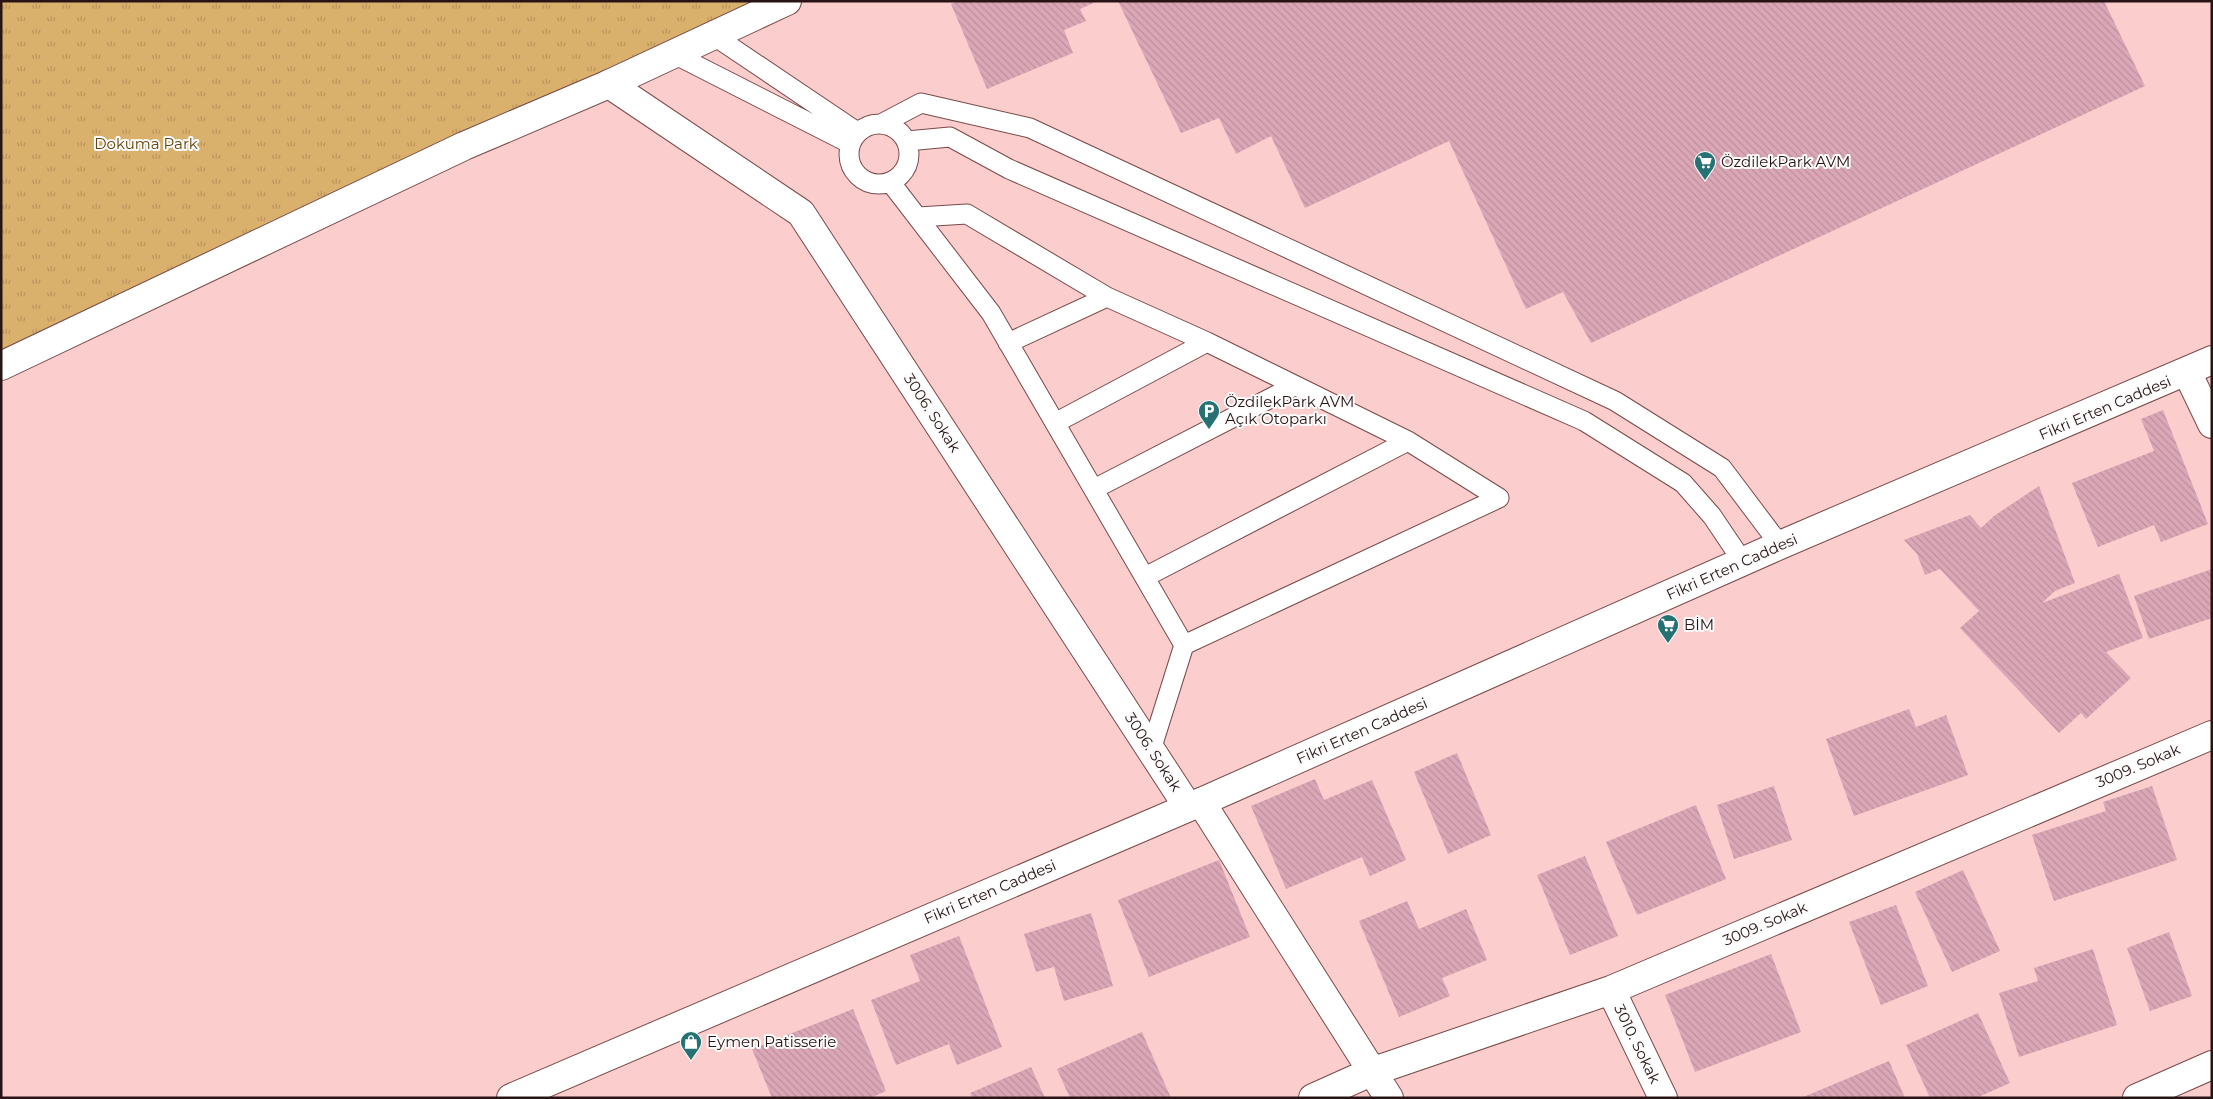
<svg xmlns="http://www.w3.org/2000/svg" width="2213" height="1099" font-family="Montserrat,sans-serif">
  <style>
    .park { fill: url(#park-tufts) }
    .building { fill: url(#building-back-hatch) }
    .lines { fill: none; stroke-linecap: round; stroke-linejoin: round }
    .service-casing { stroke: #794a4a; stroke-width: 21 }
    .minor-casing { stroke: #794a4a; stroke-width: 30 }
    .tertiary-casing { stroke: #794a4a; stroke-width: 30 }
    .service { stroke: #fff; stroke-width: 19 }
    .minor { stroke: #fff; stroke-width: 28 }
    .tertiary { stroke: #fff; stroke-width: 28 }
    .labels { text-anchor: middle; stroke-width: 4; stroke-linejoin: round; paint-order: stroke }
    .park-label { font-size: 15px; fill: #63460d; stroke: #fbfbfb }
    .poi-label { font-size: 15px; fill: #281414; stroke: #fbfbfb; text-anchor: start }
    .street-label { font-size: 15px; fill: #281414; stroke: #fbfbfb }
  </style>
  <defs>
    <pattern id="park-tufts" width="24" height="20" patternUnits="userSpaceOnUse" patternTransform="scale(1.25)"><rect width="24" height="20" fill="#d9b06c"/><path d="M3 7l-1-3M5 7V3M7 7l1-3M15 17l-1-3M17 17v-4M19 17l1-3" fill="none" stroke="#ba965d"/></pattern>
    <pattern id="building-back-hatch" width="6" height="6" patternUnits="userSpaceOnUse" patternTransform="scale(1.25)"><rect width="6" height="6" fill="#dba7b7"/><path d="M-1 5l2 2M0 0l6 6M5-1l2 2" fill="none" stroke="#bc8f9c"/></pattern>
  </defs>
  <rect width="100%" height="100%" fill="#fbcdcd"/>
  <!-- park -->
  <path class="park" d="M 1,1 L 792,1 L 1,369 Z"/>
  <!-- building -->
  <path class="building" d="M 958,1 L 1098,1 L 1080,9 L 1086,21 L 1064,30 L 1073,53 L 987,89 L 951,4 Z
    M 1118,1 L 2104,1 L 2145,86 L 1591,343 L 1563,292 L 1526,309 L 1449,141 L 1305,208 L 1271,136 L 1236,154 L 1219,118 L 1181,133 Z
    M 2163,410 L 2208,524 L 2161,542 L 2154,525 L 2098,547 L 2072,483 L 2154,451 L 2141,419 Z
    M 2039,486 L 2075,583 L 2055,591 L 2042,603 L 2119,574 L 2143,638 L 2106,652 L 2131,678 L 2086,719 L 2081,713 L 2059,733 L 1960,628 L 1979,611 L 1940,569 L 1925,575 L 1917,554 L 1904,540 L 1970,515 L 1981,528 L 1994,516 Z
    M 2212,569 L 2212,618 L 2149,639 L 2134,596 Z
    M 1909,709 L 1916,727 L 1946,715 L 1968,775 L 1854,816 L 1826,739 Z
    M 1457,753 L 1491,835 L 1448,854 L 1414,772 Z
    M 1315,779 L 1324,800 L 1372,780 L 1406,860 L 1370,876 L 1362,857 L 1286,889 L 1251,806 Z
    M 1774,786 L 1792,840 L 1734,859 L 1717,805 Z
    M 2152,786 L 2177,860 L 2054,901 L 2032,835 L 2106,811 L 2103,802 Z
    M 1696,805 L 1726,879 L 1637,915 L 1606,842 Z
    M 1585,856 L 1618,936 L 1570,955 L 1537,875 Z
    M 1219,860 L 1250,937 L 1149,977 L 1118,900 Z
    M 1963,870 L 2000,951 L 1952,972 L 1915,892 Z
    M 1407,901 L 1419,929 L 1466,909 L 1487,960 L 1442,978 L 1450,996 L 1399,1017 L 1359,921 Z
    M 1896,905 L 1928,986 L 1881,1005 L 1849,922 Z
    M 1091,913 L 1113,986 L 1064,1001 L 1054,967 L 1036,972 L 1024,934 Z
    M 2169,932 L 2192,996 L 2150,1011 L 2127,948 Z
    M 959,936 L 1002,1047 L 957,1065 L 949,1044 L 896,1065 L 871,1000 L 920,981 L 910,955 Z
    M 2093,949 L 2117,1025 L 2019,1057 L 1999,993 L 2038,981 L 2034,968 Z
    M 1771,954 L 1801,1032 L 1695,1072 L 1665,995 Z
    M 853,1009 L 886,1091 L 870,1098 L 772,1098 L 752,1049 Z
    M 1978,1013 L 2010,1083 L 1976,1098 L 1930,1098 L 1906,1045 Z
    M 1142,1032 L 1171,1098 L 1070,1098 L 1057,1069 Z
    M 1889,1061 L 1905,1098 L 1801,1098 Z
    M 1031,1067 L 1045,1098 L 972,1098 L 970,1093 Z"/>
  <g class="lines">
    <!-- service casing -->
    <g class="service-casing">
      <path id="service" d="M 713,35 L 857,132
        M 674,54 L 849,143
        M 883,123 L 921,103 L 1030,128 L 1615,401 L 1722,468 L 1780,545
        M849 154a30 30 0 1 1 60 0a30 30 0 1 1-60 0Z
        M 907,141 L 950,137 L 1009,169 L 1584,421 L 1683,483 L 1712,516 L 1743,562
        M 891,183 L 991,313 L 1184,645 L 1499,498
        M 918,217 L 967,214 L 1107,297 L 1207,342 L 1408,441 L 1499,498
        M 1008,343 L 1107,297
        M 1055,423 L 1207,342
        M 1094,489 L 1294,386
        M 1145,577 L 1408,441
        M 1151,750 L 1184,645"/>
    </g>
    <!-- minor casing -->
    <g class="minor-casing">
      <path id="minor" d="M 609,84 L 801,213 L 1188,807
        M 2187,372 L 2212,424
        M 1201,802 L 1389,1098
        M 1611,990 L 1663,1098
        M 1313,1098 L 1371,1072 L 1611,990 L 2212,735
        M 2137,1098 L 2212,1065"/>
    </g>
    <!-- tertiary casing -->
    <g class="tertiary-casing">
      <path id="tertiary" d="M 1,366 L 464,146 L 609,84 L 787,1
        M 511,1098 L 1201,802 L 1780,545 L 2212,360"/>
    </g>
    <!-- service -->
    <use href="#service" class="service"/>
    <!-- minor -->
    <use href="#minor" class="minor"/>
    <!-- tertiary -->
    <use href="#tertiary" class="tertiary"/>
  </g>
  <!-- icons -->
  <defs>
    <g id="supermarket-pin" transform="scale(1.125)"><path d="M0 17L-7.5 6A9.5 9.5 0 1 1 7.5 6Z" fill="#267174" stroke="#fbfbfb"/><path d="M-6-5.5h2.5l.6 2H6L4.5 2H-2.5L-4.4-4H-6ZM-1.5 3.2a1.3 1.3 0 1 0 .1 0ZM3 3.2a1.3 1.3 0 1 0 .1 0Z" fill="#fff"/></g>
    <g id="parking-pin" transform="scale(1.125)"><path d="M0 17L-7.5 6A9.5 9.5 0 1 1 7.5 6Z" fill="#267174" stroke="#fbfbfb"/><path d="M-3.5-5.5H1a3.5 3.5 0 0 1 0 7H-1V5.5H-3.5ZM-1-3.4V-.6H.8a1.4 1.4 0 0 0 0-2.8Z" fill="#fff"/></g>
    <g id="shop-pin" transform="scale(1.125)"><path d="M0 17L-7.5 6A9.5 9.5 0 1 1 7.5 6Z" fill="#267174" stroke="#fbfbfb"/><path d="M-5-2.5h2.3a2.7 3.5 0 0 1 5.4 0H5L5.5 6h-11ZM-1.5-2.5h3a1.5 2.3 0 0 0-3 0Z" fill="#fff"/></g>
  </defs>
  <g fill-rule="evenodd">
    <use href="#supermarket-pin" x="1705" y="162"/>
    <use href="#parking-pin" x="1209" y="411"/>
    <use href="#supermarket-pin" x="1668" y="625"/>
    <use href="#shop-pin" x="691" y="1042"/>
  </g>
  <g class="labels">
    <!-- park labels -->
    <g class="park-label">
      <text x="146" y="149">Dokuma Park</text>
    </g>
    <!-- poi labels -->
    <g class="poi-label">
      <text x="1721" y="167">ÖzdilekPark AVM</text>
      <text x="1225" y="407">ÖzdilekPark AVM<tspan x="1225" dy="17">Açık Otoparkı</tspan></text>
      <text x="1684" y="630">BİM</text>
      <text x="707" y="1047">Eymen Patisserie</text>
    </g>
    <!-- street labels -->
    <g class="street-label">
      <text transform="translate(2105 408) rotate(-23)" y="5">Fikri Erten Caddesi</text>
      <text transform="translate(932 413) rotate(57)" y="5">3006. Sokak</text>
      <text transform="translate(1732 567) rotate(-24)" y="5">Fikri Erten Caddesi</text>
      <text transform="translate(1362 731) rotate(-24)" y="5">Fikri Erten Caddesi</text>
      <text transform="translate(1153 752) rotate(57)" y="5">3006. Sokak</text>
      <text transform="translate(2138 766) rotate(-23)" y="5">3009. Sokak</text>
      <text transform="translate(990 892) rotate(-23)" y="5">Fikri Erten Caddesi</text>
      <text transform="translate(1765 924) rotate(-23)" y="5">3009. Sokak</text>
      <text transform="translate(1637 1044) rotate(64)" y="5">3010. Sokak</text>
    </g>
  </g>
  <!-- border -->
  <rect width="2213" height="1099" fill="none" stroke="#281414" stroke-width="5"/>
</svg>
